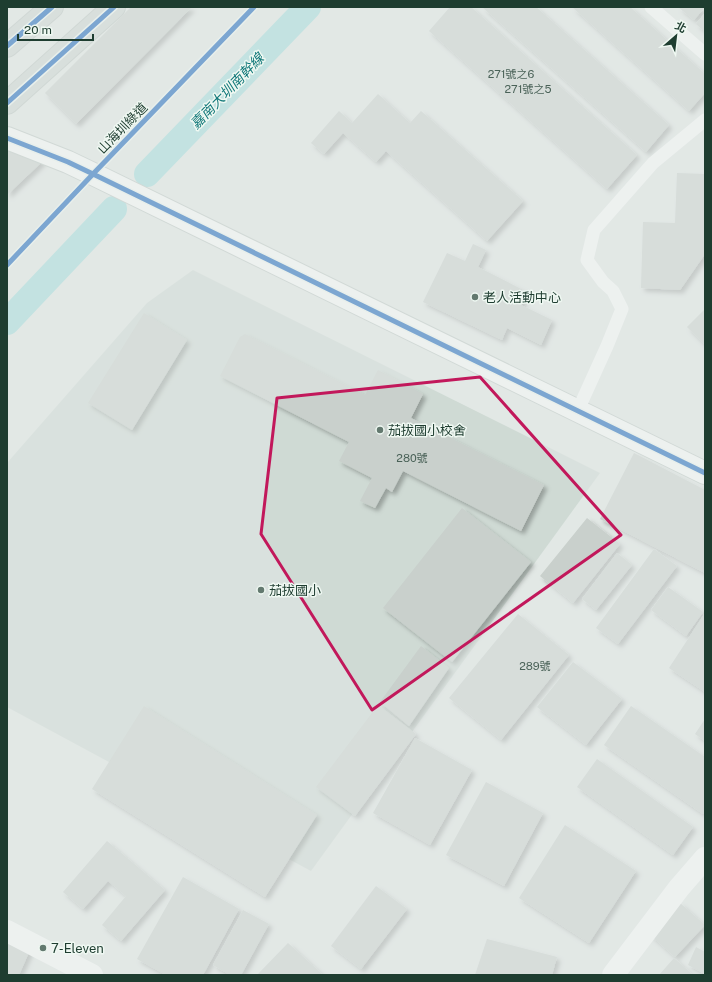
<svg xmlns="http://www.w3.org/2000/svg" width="712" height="982" font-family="'Public Sans','Noto Sans TC',sans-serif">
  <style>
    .built { fill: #cfdad4 }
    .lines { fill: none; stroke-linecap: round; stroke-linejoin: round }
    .canal { stroke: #9ddcdb; stroke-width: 26 }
    .building { fill: #c9d0cc; filter: url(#shadow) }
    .secondary-casing { stroke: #bdc8c3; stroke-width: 24 }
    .primary-casing { stroke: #bbc5c0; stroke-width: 24 }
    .lane { stroke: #fbfcfb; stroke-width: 13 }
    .street { stroke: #fbfcfb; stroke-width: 22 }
    .secondary { stroke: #fbfcfb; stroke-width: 22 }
    .primary { stroke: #ccd5d1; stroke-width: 22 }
    .cycleway-casing { stroke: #eff8f2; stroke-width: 8 }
    .cycleway { stroke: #0057b8; stroke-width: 5 }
    .marked { fill: none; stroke: #c2185b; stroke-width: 3; stroke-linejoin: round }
    .poi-dot { fill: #63796f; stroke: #eff8f2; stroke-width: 1.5 }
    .labels { text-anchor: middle; stroke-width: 3; stroke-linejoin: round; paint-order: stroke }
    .number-label { font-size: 11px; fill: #4a6258 }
    .street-label { font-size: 13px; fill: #1e3d30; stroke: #eff8f2 }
    .poi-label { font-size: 13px; fill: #1e3d30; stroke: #eff8f2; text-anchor: start }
    .water-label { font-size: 14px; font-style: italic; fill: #12797a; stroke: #eff8f2 }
  </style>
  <defs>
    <filter id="shadow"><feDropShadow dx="3.5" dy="3.5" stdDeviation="2" flood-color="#0004"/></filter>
  </defs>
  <rect width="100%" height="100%" fill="#e2e8e5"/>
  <!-- built -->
  <path class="built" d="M 193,270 L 600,473 L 311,871 L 7,707 L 7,463 L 147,303 Z"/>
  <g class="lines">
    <!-- canal -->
    <path class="canal" d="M 147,174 L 308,7
      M 7,322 L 114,209"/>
  </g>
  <!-- building -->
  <path class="building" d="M 131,7 L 192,7 L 76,124 L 45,93 Z
    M 450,7 L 471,7 L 637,155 L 607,189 L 429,31 Z
    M 482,7 L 536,7 L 669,125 L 646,152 Z
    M 572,7 L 630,7 L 705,74 L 705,93 L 689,111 Z
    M 678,7 L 705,7 L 694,20 Z
    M 705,13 L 705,32 L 696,24 Z
    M 378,94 L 410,123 L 421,111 L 523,201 L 487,241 L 386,151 L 376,162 L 343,133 L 324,154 L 311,143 L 339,111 L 352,123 Z
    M 7,144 L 44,160 L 7,195 Z
    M 677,173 L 705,174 L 705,254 L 680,290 L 641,288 L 643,222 L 675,223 Z
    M 473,244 L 486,250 L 478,267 L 527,292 L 521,305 L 552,320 L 541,345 L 507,328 L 502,340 L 423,302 L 447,253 L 465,261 Z
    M 705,309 L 705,345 L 687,327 Z
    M 144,313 L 187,340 L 132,430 L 88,403 Z
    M 245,334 L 365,395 L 378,370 L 423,394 L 411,418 L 544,485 L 521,531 L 403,471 L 392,492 L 386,488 L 375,508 L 360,501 L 372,478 L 339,461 L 349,442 L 220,376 L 240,337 Z
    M 634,453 L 705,490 L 705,573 L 600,519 Z
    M 462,508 L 531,562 L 452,662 L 383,608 Z
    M 587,518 L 620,544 L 573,603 L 540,576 Z
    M 654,549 L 677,566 L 618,644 L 596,628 Z
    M 617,553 L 632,565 L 596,610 L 582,599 Z
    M 668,587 L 703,612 L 686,636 L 651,610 Z
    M 705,613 L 705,692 L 669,668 Z
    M 518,614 L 569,655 L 501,740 L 449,698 Z
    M 421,646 L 449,668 L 409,726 L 380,702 Z
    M 573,662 L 622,699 L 586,745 L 537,707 Z
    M 378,705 L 416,734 L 355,816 L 316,787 Z
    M 144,706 L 317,815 L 265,897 L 92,789 Z
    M 631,706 L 705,757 L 705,811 L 703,814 L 604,745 Z
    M 705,719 L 705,741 L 695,734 Z
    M 415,738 L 472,770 L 430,845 L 373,813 Z
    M 597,759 L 693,827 L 673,855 L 577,787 Z
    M 486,782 L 543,813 L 504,886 L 446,855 Z
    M 565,825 L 636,871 L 589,943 L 519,898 Z
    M 107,841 L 165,890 L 121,941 L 102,925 L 126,896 L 108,881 L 83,909 L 63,892 Z
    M 183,877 L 239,909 L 203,975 L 166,975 L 137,959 Z
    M 376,886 L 407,909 L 361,969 L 331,946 Z
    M 680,903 L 705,925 L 675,957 L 650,935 Z
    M 243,910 L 269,924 L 241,975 L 230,975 L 213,965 Z
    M 7,939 L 30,950 L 19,975 L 7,975 Z
    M 487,939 L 557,957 L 552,975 L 475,975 Z
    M 288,943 L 323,975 L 257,975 Z
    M 696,947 L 705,952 L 705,974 L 688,965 Z
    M 674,958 L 693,975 L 659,975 Z"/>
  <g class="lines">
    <!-- secondary casing -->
    <g class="secondary-casing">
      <path id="secondary" d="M 7,138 L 68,162 L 93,174 L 705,473"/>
    </g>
    <!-- primary casing -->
    <g class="primary-casing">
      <path id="primary" d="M 7,46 L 52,7
        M 7,103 L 114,7"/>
    </g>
    <!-- lane -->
    <path class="lane" d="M 651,7 L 705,54
      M 578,410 L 607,346 L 622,309 L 613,291 L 603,282 L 587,260 L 594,230 L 653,163 L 705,120"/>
    <!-- street -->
    <path class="street" d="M 7,931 L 92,975
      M 613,975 L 679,888 L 705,858"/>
    <!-- secondary -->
    <use href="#secondary" class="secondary"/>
    <!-- primary -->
    <use href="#primary" class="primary"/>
    <!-- cycleway casing -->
    <g class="cycleway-casing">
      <path id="cycleway" d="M 7,46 L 52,7
        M 7,103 L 114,7
        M 7,138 L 68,162 L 93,174 L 705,473
        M 7,265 L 93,174 L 254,7"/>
    </g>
    <!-- cycleway -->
    <use href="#cycleway" class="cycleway"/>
  </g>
  <!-- marked area -->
  <path d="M0 0H712V982H0ZM 480,377 L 621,535 L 372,710 L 261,534 L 277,398 Z" fill="#e2e8e5" fill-opacity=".55" fill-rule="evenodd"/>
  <path class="marked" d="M 480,377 L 621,535 L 372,710 L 261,534 L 277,398 Z"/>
  <!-- markers -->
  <g class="poi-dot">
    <circle cx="475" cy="297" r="4"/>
    <circle cx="380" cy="430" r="4"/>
    <circle cx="261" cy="590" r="4"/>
    <circle cx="43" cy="948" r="4"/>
  </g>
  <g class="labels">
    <!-- number labels -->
    <g class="number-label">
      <text x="511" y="78">271號之6</text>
      <text x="528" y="93">271號之5</text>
      <text x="412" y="462">280號</text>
      <text x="535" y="670">289號</text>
    </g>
    <!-- street labels -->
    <g class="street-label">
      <text transform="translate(122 128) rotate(-46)" y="5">山海圳綠道</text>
    </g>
    <!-- poi labels -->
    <g class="poi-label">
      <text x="483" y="302">老人活動中心</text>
      <text x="388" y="435">茄拔國小校舍</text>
      <text x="269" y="595">茄拔國小</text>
      <text x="51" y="953">7-Eleven</text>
    </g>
    <!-- water labels -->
    <g class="water-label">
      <text transform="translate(227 91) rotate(-46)" y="5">嘉南大圳南幹線</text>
    </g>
  </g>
  <!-- border -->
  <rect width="712" height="982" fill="none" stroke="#1e3d30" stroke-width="16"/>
  <!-- north arrow -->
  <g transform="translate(676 36) rotate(28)" stroke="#eff8f2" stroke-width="3" paint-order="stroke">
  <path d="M0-3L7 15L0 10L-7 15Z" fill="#1e3d30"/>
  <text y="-6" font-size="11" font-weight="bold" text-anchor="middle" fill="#1e3d30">北</text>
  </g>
  <!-- scale -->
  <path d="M18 34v6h75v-6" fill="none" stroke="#1e3d30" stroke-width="2"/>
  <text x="24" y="34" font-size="12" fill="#1e3d30" stroke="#eff8f2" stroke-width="3" paint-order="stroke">20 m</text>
</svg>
